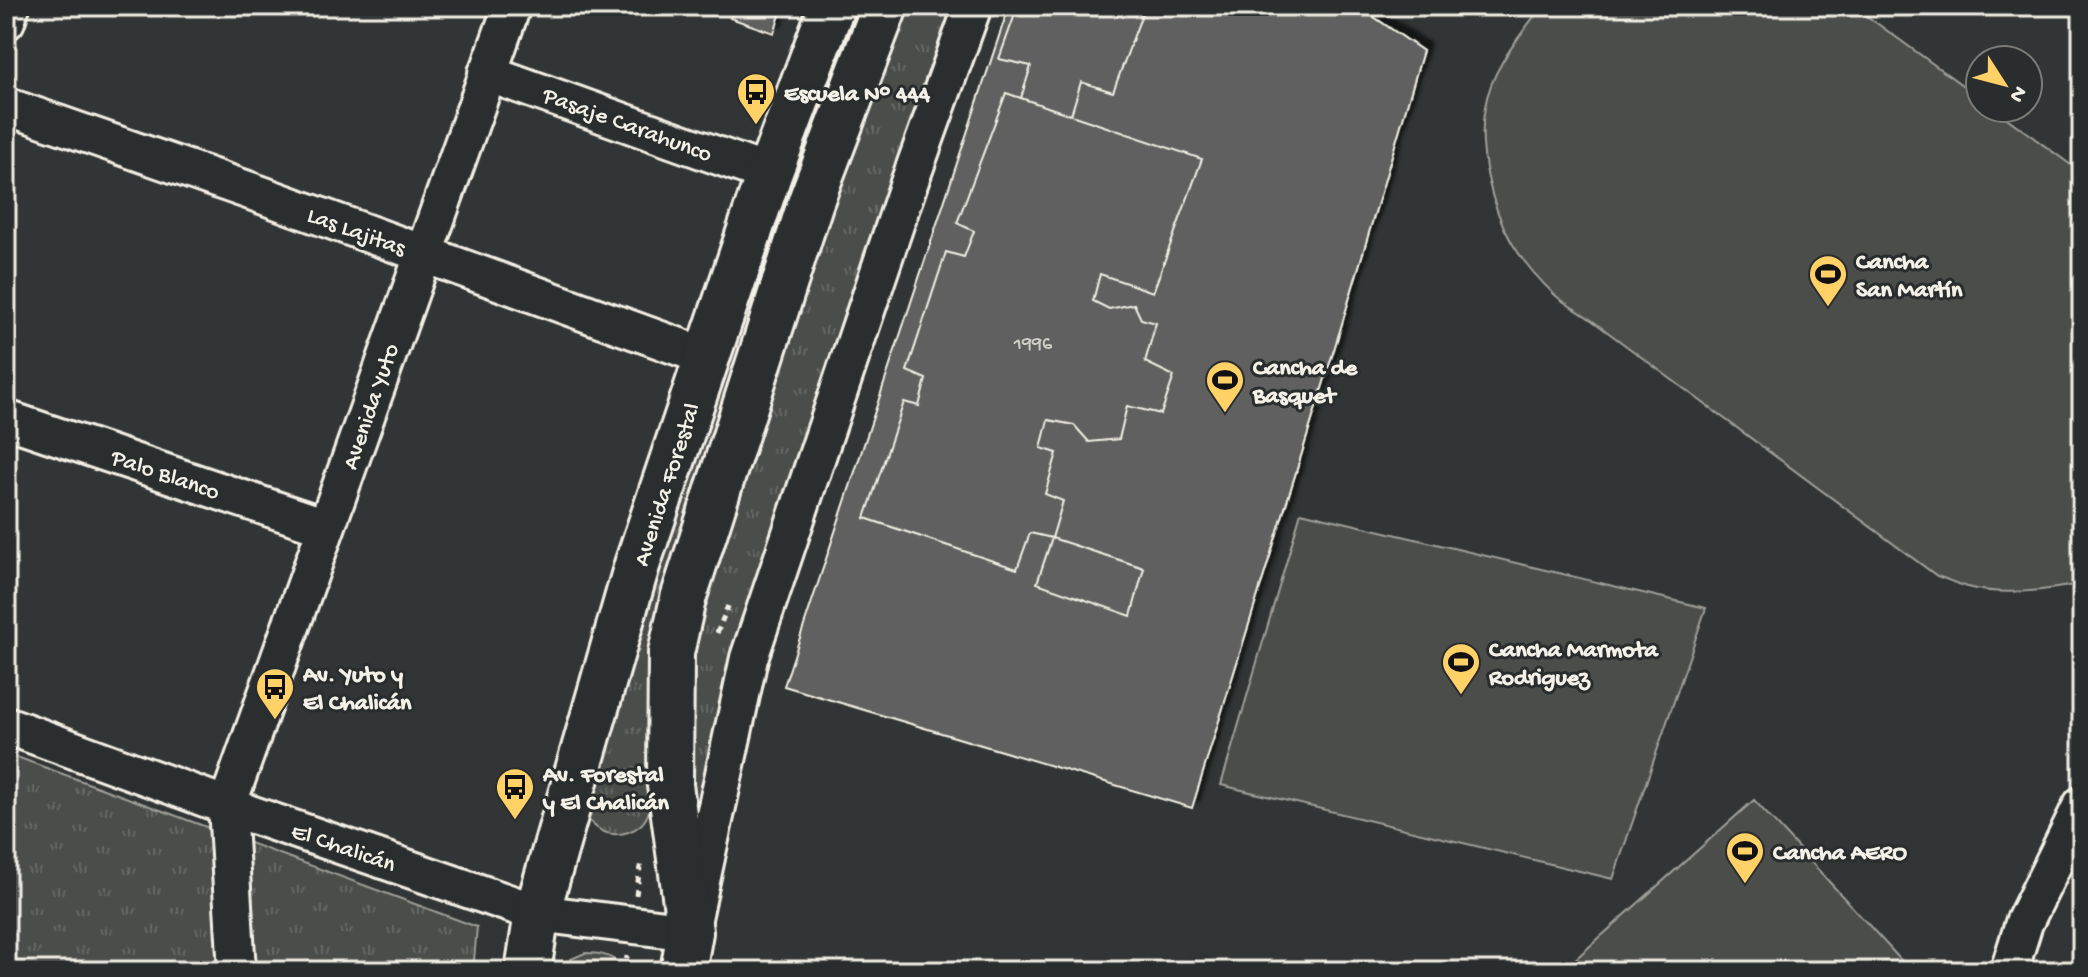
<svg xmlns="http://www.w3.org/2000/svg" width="2088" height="977" font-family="'Gochi Hand',sans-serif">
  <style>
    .grass { fill: url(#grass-tufts); stroke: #a09f9a; stroke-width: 2 }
    .garden { fill: #4b4d4c; stroke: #a09f9a; stroke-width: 2 }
    .building { fill: #5f605f; stroke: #f4f1e8; stroke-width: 2; filter: url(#shadow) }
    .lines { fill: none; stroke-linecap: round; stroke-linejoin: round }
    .minor-casing { stroke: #f4f1e8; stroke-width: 42 }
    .major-casing { stroke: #f4f1e8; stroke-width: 50 }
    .path { stroke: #f4f1e8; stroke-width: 5; stroke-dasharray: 6 6; stroke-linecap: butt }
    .minor { stroke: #2a2d2e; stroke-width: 36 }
    .major { stroke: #2a2d2e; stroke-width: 44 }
    .labels { text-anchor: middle; stroke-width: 6; stroke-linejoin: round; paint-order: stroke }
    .number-label { font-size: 20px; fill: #cfcdc6 }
    .poi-label { font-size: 24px; font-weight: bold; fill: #f4f1e8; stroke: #2a2d2e; text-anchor: start }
    .street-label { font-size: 24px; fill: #f4f1e8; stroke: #2a2d2e }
  </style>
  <defs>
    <pattern id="grass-tufts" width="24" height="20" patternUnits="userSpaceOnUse" patternTransform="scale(2)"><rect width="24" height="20" fill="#4b4d4c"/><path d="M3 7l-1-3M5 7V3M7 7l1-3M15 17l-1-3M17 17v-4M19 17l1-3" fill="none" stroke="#666766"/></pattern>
    <filter id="shadow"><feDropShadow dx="7" dy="-7" stdDeviation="2" flood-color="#0009"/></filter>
  </defs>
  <rect width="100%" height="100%" fill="#323535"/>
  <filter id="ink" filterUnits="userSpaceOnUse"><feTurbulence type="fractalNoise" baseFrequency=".0125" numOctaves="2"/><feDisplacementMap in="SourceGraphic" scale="16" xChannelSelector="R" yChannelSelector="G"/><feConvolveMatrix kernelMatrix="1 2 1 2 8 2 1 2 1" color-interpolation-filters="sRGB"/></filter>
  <g filter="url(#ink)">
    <!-- grass -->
    <path class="grass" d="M 851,6 L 863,6 L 651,798 C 650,802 651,807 649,811 C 643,832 615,841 597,828 C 592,824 586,819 585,813 C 583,806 585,794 585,787 L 773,222 Z
      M 902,6 L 953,6 L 865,250 L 735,645 L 700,804 L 695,806 L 687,798 L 687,663 L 696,611 L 816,240 Z
      M 6,753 L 477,927 L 473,971 L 6,971 Z
      M 585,953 C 603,953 615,956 625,971 L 559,971 L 571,959 Z"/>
    <!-- garden -->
    <path class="garden" d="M 1542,6 L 1853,6 L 1980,98 L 1980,108 L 1993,108 L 2082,173 L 2082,583 C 2049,591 1999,596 1967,587 C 1957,584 1946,579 1937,576 L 1590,319 C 1579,311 1565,304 1555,295 C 1539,280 1523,261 1512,243 C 1491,207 1477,147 1485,107 C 1491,69 1520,36 1542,6 Z
      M 1301,512 L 1706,608 L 1613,879 L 1221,785 Z
      M 1754,800 L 1911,971 L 1562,971 Z"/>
    <!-- building -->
    <path class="building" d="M 735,6 L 783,6 L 774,33 L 730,18 Z
      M 1009,6 L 1358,6 L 1423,51 L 1341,327 L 1192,808 L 784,686 Z
      M 1018,6 L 1145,6 L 1113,92 L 1081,82 L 1071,115 L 1021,98 L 1031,66 L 999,59 Z
      M 1006,93 L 1202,159 L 1153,292 L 1100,274 L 1093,301 L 1109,309 L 1134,304 L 1141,319 L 1156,323 L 1145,362 L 1174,376 L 1161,414 L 1127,406 L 1119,439 L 1089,442 L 1074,425 L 1048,420 L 1041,448 L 1057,453 L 1045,494 L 1063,501 L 1052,538 L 1030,533 L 1017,569 L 865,518 L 904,402 L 919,406 L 926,379 L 907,371 L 946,252 L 964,257 L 974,231 L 957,223 Z
      M 1052,538 L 1144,568 L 1131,616 L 1037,583 Z
      M 1201,967 L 1207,971 L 1154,971 Z"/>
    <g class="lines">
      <!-- minor casing -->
      <g class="minor-casing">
        <path id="minor" d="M 6,21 L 11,6
          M 487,73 L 769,174
          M 6,106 L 259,194 L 707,357
          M 6,419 L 326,527
          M 6,725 L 227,806 L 537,913 L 690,932 L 749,658 L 908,186 L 973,6
          M 237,971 L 227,806 L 512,6
          M 2009,971 L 2024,923 L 2082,805"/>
      </g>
      <!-- major casing -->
      <g class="major-casing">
        <path id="major" d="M 528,971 L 537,913 L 637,565 L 769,174 L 832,6
          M 683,971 L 690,932 L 670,785 L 671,653 L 683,599 L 811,201 L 885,6"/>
      </g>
      <!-- path -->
      <path class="path" d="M 717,633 L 728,606
        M 636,895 L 641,861
        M 625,971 L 627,956"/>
      <!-- minor -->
      <use href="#minor" class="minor"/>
      <!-- major -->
      <use href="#major" class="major"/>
    </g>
  </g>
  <!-- icons -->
  <defs>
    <g id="bus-pin" transform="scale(2)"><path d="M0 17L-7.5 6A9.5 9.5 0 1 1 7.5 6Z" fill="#ffd166" stroke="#2a2d2e"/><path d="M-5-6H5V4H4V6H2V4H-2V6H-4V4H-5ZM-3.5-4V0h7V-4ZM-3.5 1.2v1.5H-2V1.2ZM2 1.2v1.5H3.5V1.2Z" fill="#111"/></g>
    <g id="stadium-pin" transform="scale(2)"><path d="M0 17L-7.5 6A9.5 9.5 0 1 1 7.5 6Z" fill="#ffd166" stroke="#2a2d2e"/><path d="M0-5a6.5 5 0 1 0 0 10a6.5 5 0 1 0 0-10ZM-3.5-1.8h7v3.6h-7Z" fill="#111"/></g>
  </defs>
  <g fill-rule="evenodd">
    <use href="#bus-pin" x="756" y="92"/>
    <use href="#stadium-pin" x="1828" y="274"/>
    <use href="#stadium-pin" x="1225" y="380"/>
    <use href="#stadium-pin" x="1461" y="662"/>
    <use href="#bus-pin" x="275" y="687"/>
    <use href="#bus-pin" x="515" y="787"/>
    <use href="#stadium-pin" x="1745" y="851"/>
  </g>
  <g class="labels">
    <!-- number labels -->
    <g class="number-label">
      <text x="1033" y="349">1996</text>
    </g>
    <!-- poi labels -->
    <g class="poi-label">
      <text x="784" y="100">Escuela N° 444</text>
      <text x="1856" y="268">Cancha<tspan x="1856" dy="28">San Martín</tspan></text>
      <text x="1253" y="374">Cancha de<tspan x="1253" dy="28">Basquet</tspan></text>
      <text x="1489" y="656">Cancha Marmota<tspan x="1489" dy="28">Rodriguez</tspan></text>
      <text x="303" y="681">Av. Yuto y<tspan x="303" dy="28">El Chalicán</tspan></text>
      <text x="543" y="781">Av. Forestal<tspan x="543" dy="28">y El Chalicán</tspan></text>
      <text x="1773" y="859">Cancha AERO</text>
    </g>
    <!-- street labels -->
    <g class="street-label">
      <text transform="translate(628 123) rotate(20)" y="8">Pasaje Carahunco</text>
      <text transform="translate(357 230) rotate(20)" y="8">Las Lajitas</text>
      <text transform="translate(369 406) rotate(-71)" y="8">Avenida Yuto</text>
      <text transform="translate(166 473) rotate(19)" y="8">Palo Blanco</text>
      <text transform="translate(665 484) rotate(-72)" y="8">Avenida Forestal</text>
      <text transform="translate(344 846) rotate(19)" y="8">El Chalicán</text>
    </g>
  </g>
  <!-- margin -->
  <rect width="2088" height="977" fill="none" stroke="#2a2d2e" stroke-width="32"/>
  <rect x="16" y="16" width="2056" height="945" fill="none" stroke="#f4f1e8" stroke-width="3" filter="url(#ink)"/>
  <!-- north arrow -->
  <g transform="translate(2004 84) rotate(126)"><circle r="38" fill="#2a2d2e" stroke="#7b7b78" stroke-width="2"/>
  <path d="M0-6L14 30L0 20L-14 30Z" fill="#ffd166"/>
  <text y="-12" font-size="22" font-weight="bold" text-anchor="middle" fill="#f4f1e8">N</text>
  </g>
</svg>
